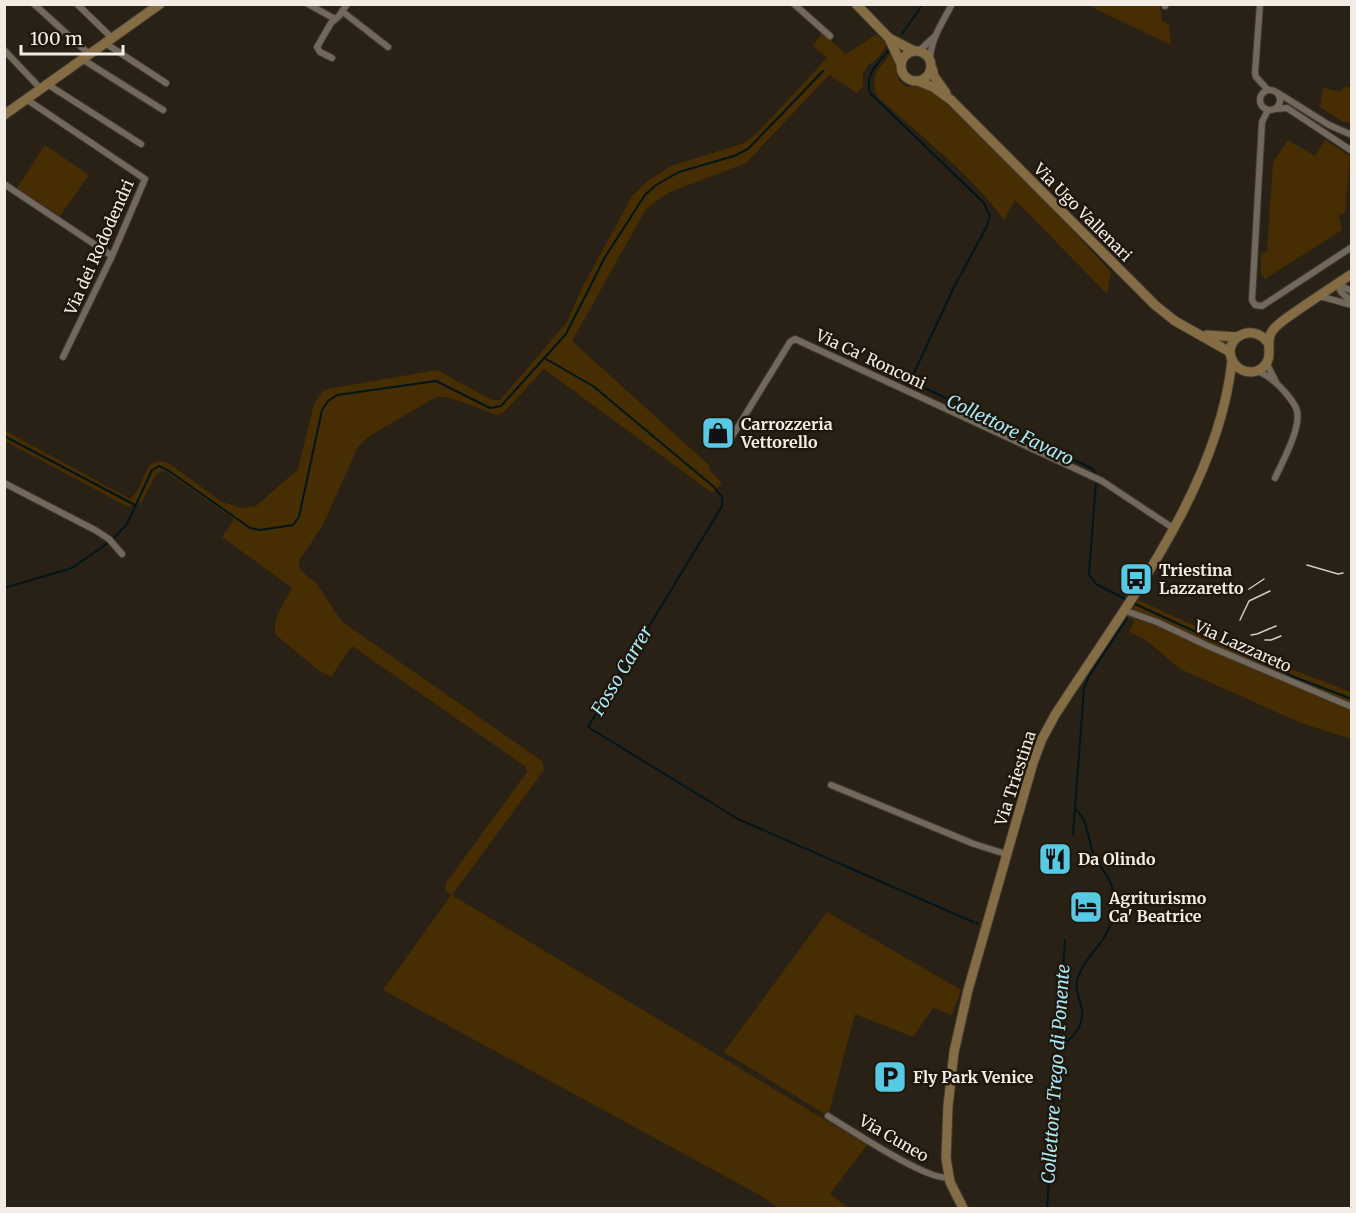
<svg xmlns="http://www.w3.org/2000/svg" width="1356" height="1213" font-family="Merriweather,serif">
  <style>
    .green { fill: #462d02 }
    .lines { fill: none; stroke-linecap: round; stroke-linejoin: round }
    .stream { stroke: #00161c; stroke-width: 2 }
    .street-casing { stroke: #433c34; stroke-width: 8 }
    .secondary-casing { stroke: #433c34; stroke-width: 11 }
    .street { stroke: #72685b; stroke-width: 6 }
    .secondary { stroke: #846d44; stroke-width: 9 }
    .tram { stroke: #d1cbc3; stroke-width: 1.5 }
    .labels { text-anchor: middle; stroke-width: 5; stroke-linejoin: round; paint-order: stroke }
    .street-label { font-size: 16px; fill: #f2ece5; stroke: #1f170c }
    .poi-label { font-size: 16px; font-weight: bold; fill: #f2ece5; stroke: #1f170c; text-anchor: start }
    .water-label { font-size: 18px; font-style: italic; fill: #a9e8f8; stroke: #1f170c }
  </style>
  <rect width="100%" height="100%" fill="#292115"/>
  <!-- green -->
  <path class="green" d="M 1087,5 L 1160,5 L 1162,21 L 1169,25 L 1171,45 Z
    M 822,33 L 846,54 L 877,34 L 887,45 L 876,60 L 868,65 L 863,74 L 863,86 L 857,93 L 829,75 L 746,163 L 668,193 L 646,209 L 572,341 L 710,466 L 708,468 L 722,483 L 712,493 L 544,369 L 503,413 L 497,415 L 448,397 L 436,397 L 368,437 L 362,443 L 357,449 L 323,525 L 299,561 C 298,573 309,576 316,583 C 326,596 333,611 344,623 L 542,761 L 544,770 L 452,895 L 867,1145 L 830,1194 L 848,1208 L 778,1208 L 763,1197 L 383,990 L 451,895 L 445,890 L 446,883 L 527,772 L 526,767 L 352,646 L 331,677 L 318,670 L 276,635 C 271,619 284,603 292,588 L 222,537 L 234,519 L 168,473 L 162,471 L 156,474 L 142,502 L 128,507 L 5,441 L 4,430 L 130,499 C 147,487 141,452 170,464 L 222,502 L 242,508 L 256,506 L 298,469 L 314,404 L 322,392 L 327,389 L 437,370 L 492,400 L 500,400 L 567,322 L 583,286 L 632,196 L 646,182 L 671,166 L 744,143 L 758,132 L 827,58 L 813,46 Z
    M 892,52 L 897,62 L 898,79 L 906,87 L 917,85 L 932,89 L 1065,222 L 1111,272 L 1107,294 L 1015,200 L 1004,220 C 969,172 921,137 878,97 C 868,77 880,67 892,52 Z
    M 1346,86 L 1351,88 L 1351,123 L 1343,122 L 1320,107 L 1323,87 L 1340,92 Z
    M 1288,140 L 1315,156 L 1325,140 L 1350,156 L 1345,213 L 1339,215 L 1342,230 L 1265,279 L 1261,273 L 1261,253 L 1267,252 L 1273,162 Z
    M 45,145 L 89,175 L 60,216 L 17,188 Z
    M 1138,600 L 1283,666 L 1351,692 L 1351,739 L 1301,723 L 1180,669 L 1152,645 L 1142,638 L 1129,632 L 1135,620 L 1126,617 Z
    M 827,912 L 961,990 L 952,1015 L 933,1008 L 913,1037 L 855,1014 L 828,1116 L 724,1052 Z"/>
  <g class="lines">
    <!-- stream -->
    <path class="stream" d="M 902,34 L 923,4
      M 890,49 C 879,62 864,74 870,93 L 984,203 L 990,216 L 987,226 L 953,289 L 914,373 L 912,381 L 914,383 L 1093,469 L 1096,475
      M 546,359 L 593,386 L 714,487 L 722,497 L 722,506 L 588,727 L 738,819 L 973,922
      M 4,436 L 135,505
      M 1096,481 L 1089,575 L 1096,584 L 1127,600
      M 4,588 L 72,568 L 112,540 L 127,524 L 152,470 L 159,466 L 169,471 L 250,528 L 260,530 L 293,525 L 299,517 L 322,410 L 328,401 L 337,395 L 436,381 L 490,408 L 501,406 L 566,334 L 605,257 L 645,195 L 656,185 L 679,172 L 734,156 L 748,149 L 823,71
      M 1133,603 L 1294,677 L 1352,699
      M 1073,835 L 1084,688 L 1089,676 L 1127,618
      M 976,923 L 978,924
      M 1058,1049 C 1070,1040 1083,1029 1082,1012 C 1082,1001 1074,993 1077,981 C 1080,968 1089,957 1098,946 C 1112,929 1120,904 1110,882 C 1106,873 1098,864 1094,855 C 1087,838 1089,822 1076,809
      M 1047,1208 L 1065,940"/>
    <!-- street casing -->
    <g class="street-casing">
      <path id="street" d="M 34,4 L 89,54
        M 77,4 L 112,38
        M 308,4 L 335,19
        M 794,4 L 830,36
        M 1165,4 L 1165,6
        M 1260,4 L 1255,73 L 1256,77 L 1268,90
        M 343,12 L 388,47
        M 105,43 L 166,83
        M 4,50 L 41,89
        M 919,51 L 934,37
        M 332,58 L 320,52 L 317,47 L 331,23 L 339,16 L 347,4
        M 82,59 L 163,110
        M 930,59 C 931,38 943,22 952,4
        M 47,84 L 141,144
        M1260 100a10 10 0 1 1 20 0a10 10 0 1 1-20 0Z
        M 1278,93 L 1329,125 L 1352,135
        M 26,99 L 145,179 L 112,256 L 63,357
        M 1275,109 L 1287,108 L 1352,151
        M 1268,110 L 1262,122 L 1252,300 L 1255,305 L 1262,306 L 1352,247
        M 4,184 L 112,256
        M 1337,284 L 1341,292 L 1352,302
        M 1337,284 L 1352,291
        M 1319,296 L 1352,305
        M 1268,361 L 1268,366 L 1276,382
        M 1257,371 C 1268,375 1276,382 1284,391 C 1289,397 1295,403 1297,411 C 1301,428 1283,461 1275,478
        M 728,443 L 790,342 L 795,339 L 1102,481 L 1173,528
        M 4,483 L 95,530 L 109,539 L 122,554
        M 1123,610 L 1157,622 L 1208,646 L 1352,707
        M 831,785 L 974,844 L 1006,854
        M 828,1116 C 848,1128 930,1183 949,1177"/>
    </g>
    <!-- secondary casing -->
    <g class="secondary-casing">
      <path id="secondary" d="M 856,4 L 889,38 L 914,51
        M 889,38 L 901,64
        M901 66a15 15 0 1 1 30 0a15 15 0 1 1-30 0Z
        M 932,68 L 934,76 L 946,93
        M 918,81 L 933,87 L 951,100 L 1155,305 L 1175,321 L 1230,352
        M 4,115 L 160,4
        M 1207,335 L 1237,337
        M 1268,343 C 1251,319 1219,342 1234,363 C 1240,372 1253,375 1262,368 C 1276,357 1263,342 1273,330 C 1279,322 1290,316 1298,310 C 1316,298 1333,286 1352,274
        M 963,1208 L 950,1182 L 946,1158 L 948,1106 L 954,1052 L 968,990 L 1033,763 L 1042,739 L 1055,715 C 1123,609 1219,488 1232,360"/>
    </g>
    <!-- street -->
    <use href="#street" class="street"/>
    <!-- secondary -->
    <use href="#secondary" class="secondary"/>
    <!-- tram -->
    <path class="tram" d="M 1307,565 L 1338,574 L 1343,573
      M 1249,589 L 1264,579
      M 1240,620 L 1249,601 L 1270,591
      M 1251,635 L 1257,634 L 1276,626
      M 1265,640 L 1271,640 L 1281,636"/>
  </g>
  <!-- icons -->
  <defs>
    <g id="shop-square" transform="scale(1.725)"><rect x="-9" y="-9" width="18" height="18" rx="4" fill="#58c9e3" stroke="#1f170c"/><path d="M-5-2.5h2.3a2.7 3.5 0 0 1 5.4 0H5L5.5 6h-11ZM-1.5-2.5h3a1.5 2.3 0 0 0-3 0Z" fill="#111"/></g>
    <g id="bus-square" transform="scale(1.725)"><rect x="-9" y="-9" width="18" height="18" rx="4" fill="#58c9e3" stroke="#1f170c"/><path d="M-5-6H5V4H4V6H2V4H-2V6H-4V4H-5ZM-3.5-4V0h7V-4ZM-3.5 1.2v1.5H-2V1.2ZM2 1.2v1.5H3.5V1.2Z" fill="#111"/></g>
    <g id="restaurant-square" transform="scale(1.725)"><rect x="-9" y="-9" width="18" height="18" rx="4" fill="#58c9e3" stroke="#1f170c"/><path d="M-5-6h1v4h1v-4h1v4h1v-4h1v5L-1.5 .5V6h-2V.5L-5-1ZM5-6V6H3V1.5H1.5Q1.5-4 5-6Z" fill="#111"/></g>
    <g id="hotel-square" transform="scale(1.725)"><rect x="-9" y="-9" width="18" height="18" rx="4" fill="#58c9e3" stroke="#1f170c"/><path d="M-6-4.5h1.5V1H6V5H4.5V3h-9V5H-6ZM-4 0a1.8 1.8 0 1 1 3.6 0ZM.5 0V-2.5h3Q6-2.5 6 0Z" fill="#111"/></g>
    <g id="parking-square" transform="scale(1.725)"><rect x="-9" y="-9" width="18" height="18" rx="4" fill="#58c9e3" stroke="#1f170c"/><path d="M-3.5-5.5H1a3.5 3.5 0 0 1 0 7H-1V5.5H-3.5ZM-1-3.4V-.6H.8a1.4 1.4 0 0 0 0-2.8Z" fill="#111"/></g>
  </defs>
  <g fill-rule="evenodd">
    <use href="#shop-square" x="718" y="433"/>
    <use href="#bus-square" x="1136" y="579"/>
    <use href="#restaurant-square" x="1055" y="859"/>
    <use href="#hotel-square" x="1086" y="907"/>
    <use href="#parking-square" x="890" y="1077"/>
  </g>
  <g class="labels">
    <!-- street labels -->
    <g class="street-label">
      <text transform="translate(1083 212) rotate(45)" y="6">Via Ugo Vallenari</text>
      <text transform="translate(99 247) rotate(-66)" y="6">Via dei Rododendri</text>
      <text transform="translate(871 359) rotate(25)" y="6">Via Ca' Ronconi</text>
      <text transform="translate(1243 646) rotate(24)" y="6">Via Lazzareto</text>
      <text transform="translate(1015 778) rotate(-72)" y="6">Via Triestina</text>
      <text transform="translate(894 1138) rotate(30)" y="6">Via Cuneo</text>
    </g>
    <!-- poi labels -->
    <g class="poi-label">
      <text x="741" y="430">Carrozzeria<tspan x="741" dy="18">Vettorello</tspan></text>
      <text x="1159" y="576">Triestina<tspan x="1159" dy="18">Lazzaretto</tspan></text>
      <text x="1078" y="865">Da Olindo</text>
      <text x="1109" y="904">Agriturismo<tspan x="1109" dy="18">Ca' Beatrice</tspan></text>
      <text x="913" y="1083">Fly Park Venice</text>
    </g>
    <!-- water labels -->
    <g class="water-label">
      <text transform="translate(1010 430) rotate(26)" y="6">Collettore Favaro</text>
      <text transform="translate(622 671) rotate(-59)" y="6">Fosso Carrer</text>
      <text transform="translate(1056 1074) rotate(-86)" y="6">Collettore Trego di Ponente</text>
    </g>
  </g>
  <!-- border -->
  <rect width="1356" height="1213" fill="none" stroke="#f2ece5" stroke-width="12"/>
  <!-- scale -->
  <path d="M21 45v9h102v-9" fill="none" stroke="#f2ece5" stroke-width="3"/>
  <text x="30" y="45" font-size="18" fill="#f2ece5" stroke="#1f170c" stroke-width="4.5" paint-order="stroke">100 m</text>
</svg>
